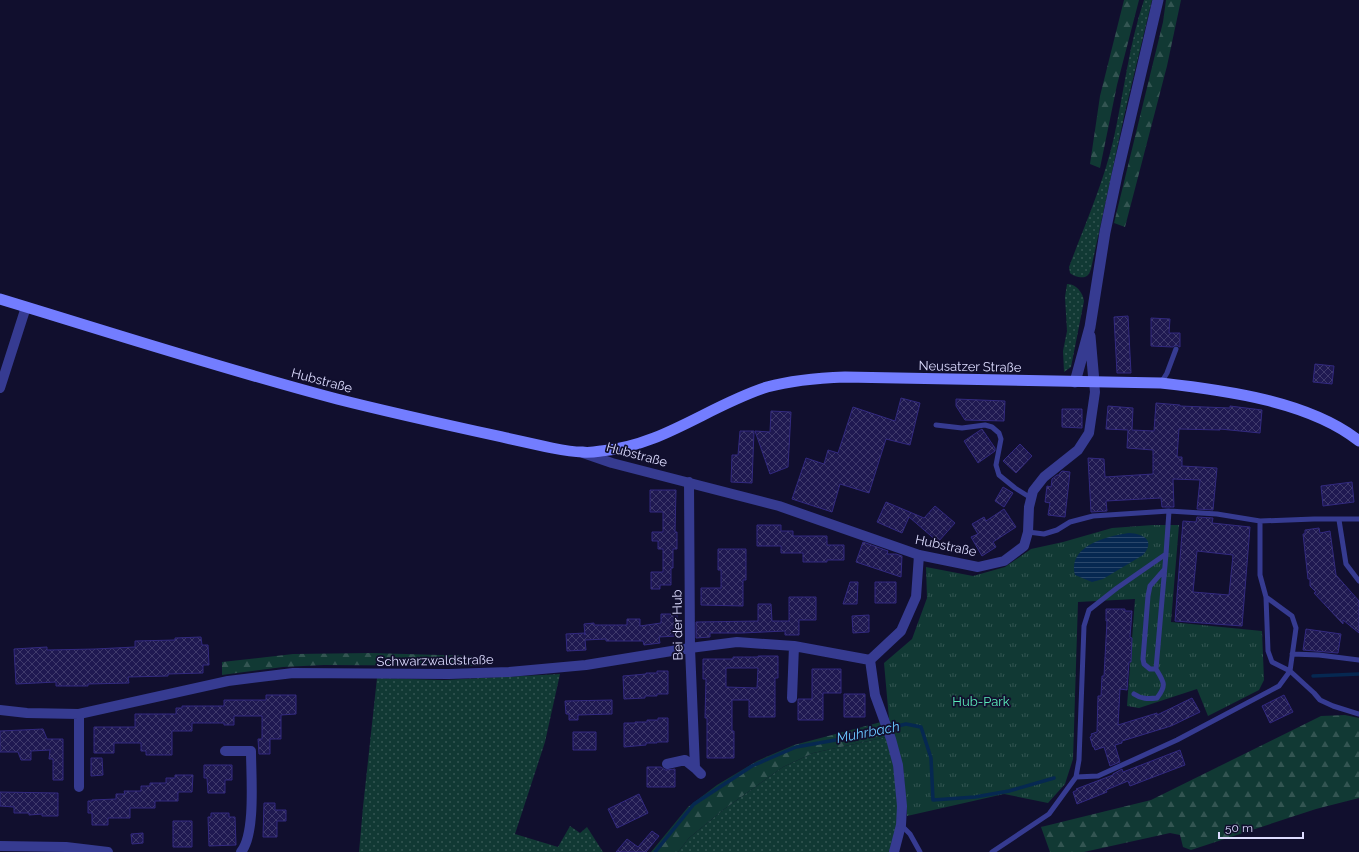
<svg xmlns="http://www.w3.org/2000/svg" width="1359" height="852" font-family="Raleway,sans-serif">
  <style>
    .grass { fill: url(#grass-dots) }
    .forest { fill: url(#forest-firs) }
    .park { fill: url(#park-tufts) }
    .water { fill: url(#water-rules) }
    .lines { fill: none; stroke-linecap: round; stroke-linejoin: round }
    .stream { stroke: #062851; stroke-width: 3.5 }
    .building { fill: url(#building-cross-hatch); stroke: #32297f; fill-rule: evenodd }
    .service { stroke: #363b91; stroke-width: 5 }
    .minor { stroke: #363b91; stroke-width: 10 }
    .tertiary { stroke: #363b91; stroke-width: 11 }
    .secondary { stroke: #737dff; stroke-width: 11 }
    .labels { text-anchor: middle; stroke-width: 3.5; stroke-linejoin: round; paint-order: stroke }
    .street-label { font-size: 13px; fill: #dddcff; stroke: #110f2e }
    .park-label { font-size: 13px; fill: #5becba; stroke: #110f2e }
    .water-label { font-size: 14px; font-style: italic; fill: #6ac8ff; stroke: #110f2e }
  </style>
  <defs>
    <pattern id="grass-dots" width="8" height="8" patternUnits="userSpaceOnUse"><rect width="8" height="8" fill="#113934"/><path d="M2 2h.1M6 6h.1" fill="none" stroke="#335552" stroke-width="1.8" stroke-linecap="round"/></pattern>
    <pattern id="forest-firs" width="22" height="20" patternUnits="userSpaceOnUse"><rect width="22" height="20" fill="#113934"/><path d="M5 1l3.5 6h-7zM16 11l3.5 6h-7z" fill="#335552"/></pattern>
    <pattern id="park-tufts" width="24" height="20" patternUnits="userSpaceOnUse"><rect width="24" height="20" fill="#113934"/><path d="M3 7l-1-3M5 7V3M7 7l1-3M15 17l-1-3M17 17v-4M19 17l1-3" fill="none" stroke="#335552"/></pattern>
    <pattern id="water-rules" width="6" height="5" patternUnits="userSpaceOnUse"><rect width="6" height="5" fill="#062851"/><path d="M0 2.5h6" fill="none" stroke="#2a476b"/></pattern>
    <pattern id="building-cross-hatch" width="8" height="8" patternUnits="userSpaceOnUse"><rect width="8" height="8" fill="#1f1951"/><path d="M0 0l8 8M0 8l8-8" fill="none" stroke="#3f3a6b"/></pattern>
  </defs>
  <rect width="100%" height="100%" fill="#110f2e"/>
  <!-- grass -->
  <path class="grass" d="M 1144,0 L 1152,0 L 1125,112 L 1091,269 C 1090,271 1090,273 1088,275 C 1084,280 1073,276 1070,273 L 1069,267 C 1085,224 1104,182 1114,137 C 1124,92 1129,44 1144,0 Z
    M 1067,284 C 1075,283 1083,292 1084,301 L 1071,367 L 1064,372 L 1063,351 L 1067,331 L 1065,297 Z
    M 560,674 L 545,742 L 515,834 L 558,847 L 570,826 L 580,833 L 587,827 L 603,852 L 359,852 L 363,807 L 377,678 L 444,680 Z
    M 887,737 C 894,763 898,791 897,818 C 897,830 893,841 889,852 L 678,852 L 689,838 L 723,810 L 783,767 L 813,753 Z"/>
  <!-- forest -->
  <path class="forest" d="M 1124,0 L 1139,0 L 1117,85 L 1100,168 L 1090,164 L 1100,96 Z
    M 1166,0 L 1181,0 L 1167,66 L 1125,227 L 1114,223 L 1163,22 Z
    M 372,653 L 474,656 L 482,666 L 324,665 L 283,667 L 222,675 L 222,662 L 293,654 Z
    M 1345,715 L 1359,718 L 1359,798 L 1316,809 L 1191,850 L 1183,847 L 1180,835 L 1170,833 L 1084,852 L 1050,852 L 1041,827 L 1151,800 L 1321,716 Z
    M 881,722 L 887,737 L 813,753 L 783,767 L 723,810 L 689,838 L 678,852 L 651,852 L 688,807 L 717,785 L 757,761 L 794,745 Z"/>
  <!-- park -->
  <path class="park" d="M 1153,525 L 1179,525 L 1171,622 L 1262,631 L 1264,680 L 1259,690 L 1208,716 L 1197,689 L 1139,708 L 1127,706 L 1135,599 L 1078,602 L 1073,759 L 1065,784 L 1048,803 L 1004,794 L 907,816 L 903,767 L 889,719 L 884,663 L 912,639 L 927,598 L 926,567 L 973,576 L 1005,567 L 1031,549 L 1063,542 L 1112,528 Z"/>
  <!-- water -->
  <path class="water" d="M 1129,533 C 1143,534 1156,540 1143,555 L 1103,579 L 1092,582 L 1075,575 C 1067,546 1107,536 1129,533 Z"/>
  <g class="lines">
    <!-- stream -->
    <path class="stream" d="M 1313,676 L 1359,674
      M 655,852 L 694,804 L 752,766 L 796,747 L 847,738 L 906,724 L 921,727 L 931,758 L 933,800 L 975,797 L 1009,791 L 1054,778"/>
  </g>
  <!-- building -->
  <path class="building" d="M 1128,316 L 1131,373 L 1117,373 L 1114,317 Z
    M 1151,318 L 1170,319 L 1169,333 L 1180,333 L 1180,347 L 1176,345 L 1173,347 L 1151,346 Z
    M 1315,364 L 1334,366 L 1332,384 L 1313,382 Z
    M 901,398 L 920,403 L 910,445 L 886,439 L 869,493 L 840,484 L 832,512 L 792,499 L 806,458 L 824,464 L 828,450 L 838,453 L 853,407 L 895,421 Z
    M 956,399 L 1005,401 L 1004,421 L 965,420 L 956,406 Z
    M 1156,403 L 1180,405 L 1180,406 L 1230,408 L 1230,406 L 1262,410 L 1260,433 L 1220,429 L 1220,430 L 1179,429 L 1177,457 L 1182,457 L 1182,466 L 1217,468 L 1213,510 L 1197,509 L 1200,480 L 1173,479 L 1174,507 L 1162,507 L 1161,498 L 1106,501 L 1107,511 L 1091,512 L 1088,458 L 1104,459 L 1105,477 L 1153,474 L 1153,450 L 1127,448 L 1128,430 L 1106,429 L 1108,406 L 1133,408 L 1132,430 L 1154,431 Z
    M 1062,409 L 1082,409 L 1082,428 L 1062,427 Z
    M 771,411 L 791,412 L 788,467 L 770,474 L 755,431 L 770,432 Z
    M 982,429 L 995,448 L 995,451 L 978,463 L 964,441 Z
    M 740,431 L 754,431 L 752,483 L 731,482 L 732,455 L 738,455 Z
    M 1020,444 L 1032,456 L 1016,473 L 1003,461 Z
    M 1062,471 L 1070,472 L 1065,517 L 1048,515 L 1050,503 L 1045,502 L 1047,486 L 1051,487 L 1052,479 L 1057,475 L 1059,475 L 1060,473 Z
    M 1352,482 L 1354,502 L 1323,506 L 1321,486 Z
    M 1003,487 L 1013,493 L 1004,507 L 995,501 Z
    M 650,490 L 676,490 L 675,532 L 677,532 L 677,549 L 673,549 L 673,568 L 671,568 L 671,585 L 660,585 L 660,589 L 651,589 L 651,572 L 663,572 L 663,549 L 658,549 L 658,541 L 652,541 L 652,532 L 663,532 L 663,512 L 650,512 Z
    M 886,502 L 924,518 L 935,506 L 955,523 L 938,542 L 909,517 L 902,533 L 877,522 Z
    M 1004,509 L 1016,527 L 993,542 L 996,547 L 982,556 L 971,537 L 978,534 L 972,524 L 984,517 L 986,521 Z
    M 1197,517 L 1213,518 L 1212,523 L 1250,527 L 1242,626 L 1175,621 L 1183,521 L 1196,522 ZM 1197,551 L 1233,555 L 1229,595 L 1193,592 Z
    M 757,525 L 781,525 L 781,531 L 793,531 L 793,536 L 827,536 L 827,545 L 844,545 L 844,560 L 827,560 L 827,562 L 803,562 L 803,553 L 781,553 L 781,546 L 757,546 Z
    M 1319,528 L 1320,533 L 1330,531 L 1336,575 L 1359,601 L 1359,633 L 1343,620 L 1343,624 L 1314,593 L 1316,592 L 1310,586 L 1310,579 L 1308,579 L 1303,534 L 1305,534 L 1305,530 Z
    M 863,542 L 888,551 L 887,554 L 896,554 L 902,556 L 901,577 L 856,562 Z
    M 718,549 L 746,549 L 746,580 L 743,580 L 743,606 L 701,605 L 701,588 L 721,588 L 721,570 L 718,570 Z
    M 850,582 L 858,582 L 857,604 L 843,604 Z
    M 875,582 L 896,582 L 896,603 L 875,603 Z
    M 789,597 L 816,597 L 816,620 L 799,620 L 799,635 L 785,635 L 785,631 L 742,633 L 710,633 L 710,637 L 696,638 L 696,622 L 758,621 L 758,604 L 771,604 L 772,621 L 789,621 Z
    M 1106,609 L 1125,609 L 1125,611 L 1132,611 L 1130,637 L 1132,638 L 1131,662 L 1129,662 L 1127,690 L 1120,689 L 1118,725 L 1157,713 L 1157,715 L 1192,698 L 1200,712 L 1171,726 L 1122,741 L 1122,743 L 1115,745 L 1120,762 L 1110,766 L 1104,747 L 1095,750 L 1094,747 L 1093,747 L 1090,737 L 1092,736 L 1091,734 L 1097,732 L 1098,696 L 1101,696 L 1102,676 L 1104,676 L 1107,621 L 1106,621 Z
    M 661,614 L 677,614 L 677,636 L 659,637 L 660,643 L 644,645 L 643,641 L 606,641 L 606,639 L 585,640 L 586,650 L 567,651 L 566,634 L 585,633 L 585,635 L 584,624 L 594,623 L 594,625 L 627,625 L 627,619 L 640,619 L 640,626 L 661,623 Z
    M 869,615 L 869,632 L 853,633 L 852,616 Z
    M 1306,629 L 1341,634 L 1338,653 L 1303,650 Z
    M 201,637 L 202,645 L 208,645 L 209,665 L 203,665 L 203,673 L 168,674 L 168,676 L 128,677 L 129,683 L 88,684 L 88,686 L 56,686 L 56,682 L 16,684 L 14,649 L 47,647 L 47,650 L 95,649 L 135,647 L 135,641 L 175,640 L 175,638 Z
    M 758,656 L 778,656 L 778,678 L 775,678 L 775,717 L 749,717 L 749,700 L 732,700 L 732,731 L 734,731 L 734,758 L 707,758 L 707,718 L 705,718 L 706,679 L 703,679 L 703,659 L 733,659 L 733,657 L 758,657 ZM 726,668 L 758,668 L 757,688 L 726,687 Z
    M 812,669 L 841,669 L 841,693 L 823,693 L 823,720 L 798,720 L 798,699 L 812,699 Z
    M 657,671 L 668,671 L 668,694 L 657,694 L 657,696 L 645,696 L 645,698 L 624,699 L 623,676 L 646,674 L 646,673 L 657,673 Z
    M 844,694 L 865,694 L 865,717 L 844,717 Z
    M 266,695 L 296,695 L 296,714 L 281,715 L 281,739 L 270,739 L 270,754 L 259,754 L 258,739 L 262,739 L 262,716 L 234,716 L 234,725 L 224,725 L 224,723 L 192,723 L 192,731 L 172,731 L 172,755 L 146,755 L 146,751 L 141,751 L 141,743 L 114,743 L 114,753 L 94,753 L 94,727 L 135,727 L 135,714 L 176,714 L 176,708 L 182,708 L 182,706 L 224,706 L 224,700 L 266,700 Z
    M 1284,695 L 1293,712 L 1270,723 L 1262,706 Z
    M 612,700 L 612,714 L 578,715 L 578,720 L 569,720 L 569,714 L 566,714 L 565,701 Z
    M 658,718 L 668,718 L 668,742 L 657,742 L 657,743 L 646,743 L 646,745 L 624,747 L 624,723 L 635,723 L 635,722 L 647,722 L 647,720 L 658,720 Z
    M 43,729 L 47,739 L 63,739 L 63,780 L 53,780 L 53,759 L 49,759 L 50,750 L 31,751 L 31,760 L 21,760 L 18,752 L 0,752 L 0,731 Z
    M 573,732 L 596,732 L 596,750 L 573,750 Z
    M 1180,750 L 1185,765 L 1130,786 L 1128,781 L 1106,790 L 1107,792 L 1077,804 L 1073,792 L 1077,790 L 1076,789 L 1113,775 L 1113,774 L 1122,769 L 1123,772 Z
    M 91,758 L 102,758 L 103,775 L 91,776 Z
    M 204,765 L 232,765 L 232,780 L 225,780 L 225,793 L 208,793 L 207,778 L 204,778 Z
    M 647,767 L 661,767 L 665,770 L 675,769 L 675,787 L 647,787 Z
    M 175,775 L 193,775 L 192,792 L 178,792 L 178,801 L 155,801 L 155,808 L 130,808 L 130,818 L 108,818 L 108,825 L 92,825 L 92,813 L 88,813 L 88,801 L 92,801 L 92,800 L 116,799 L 116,794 L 125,794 L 124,791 L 141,791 L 141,786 L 150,786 L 150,783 L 166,783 L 166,778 L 175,778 Z
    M 0,792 L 58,793 L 58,816 L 42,816 L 42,814 L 29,815 L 29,813 L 14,813 L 14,807 L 0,806 Z
    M 639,794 L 648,813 L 617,828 L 608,809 Z
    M 264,803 L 275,803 L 275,810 L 286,810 L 286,821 L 277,821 L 277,837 L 263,837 Z
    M 211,813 L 229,813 L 229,817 L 235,817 L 236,845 L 209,846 L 208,817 L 211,817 Z
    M 173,821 L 192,821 L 192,847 L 173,847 Z
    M 652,831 L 659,836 L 646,852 L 616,852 L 627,839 L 638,847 Z
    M 143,833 L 143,843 L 132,844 L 131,834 Z"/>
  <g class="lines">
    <!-- service -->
    <path class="service" d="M 1161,383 L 1167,373 L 1176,349
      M 936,425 L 962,428 L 985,425 L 992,427 L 999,433 L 1001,439 L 996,465 L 999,475 L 1015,488 L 1031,498
      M 1339,520 L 1346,564 L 1359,581
      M 1260,521 L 1260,575 L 1266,597 L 1268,651 L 1272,662 L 1290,671 L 1314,693 L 1320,700 L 1333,706 L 1359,714
      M 1028,532 L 1044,534 L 1057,530 L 1070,522 L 1093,516 L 1169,511 L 1217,514 L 1260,521 L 1314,519 L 1359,519
      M 1292,654 L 1319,655 L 1359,660
      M 1156,669 L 1150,669 L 1144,664 L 1143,659 L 1148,596 L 1150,586 L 1164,570
      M 1134,694 C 1141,699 1148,699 1157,698 C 1167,685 1164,682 1156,669 L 1166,554
      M 1076,777 L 1098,776 L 1177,740 L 1279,686 L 1290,671 L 1296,628 L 1292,616 L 1266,597
      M 901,825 L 910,834 L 920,852
      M 992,852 L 1049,814 L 1076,777 L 1079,760 L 1084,626 L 1089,610 L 1117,588 L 1166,554 L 1169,511"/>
    <!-- minor -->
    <path class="minor" d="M 0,388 L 26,307
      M 583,453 L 612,463 L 779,506 L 919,555 L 978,567 L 1004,561 L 1024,546 L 1028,532 L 1029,507 L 1033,491 L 1044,477 L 1078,450 L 1089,433 L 1095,392 L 1094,382
      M 689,482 L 690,648 L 695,768 L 701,774
      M 870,660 L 875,695 L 891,739 L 898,765 L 902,806 L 901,825 L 894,852
      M 870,660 L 901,631 L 916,597 L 919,555
      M 792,698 L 794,646
      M 0,710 L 27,713 L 79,714 L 228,681 L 293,673 L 449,674 L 509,672 L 586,665 L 690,648 L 737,642 L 794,646 L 870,660
      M 225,751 L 251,751 C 251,775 256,834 241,852
      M 667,764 L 685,760 L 695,768
      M 79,787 L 79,714
      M 0,846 L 66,847 L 108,852"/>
    <!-- tertiary -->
    <path class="tertiary" d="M 1090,336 L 1094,382
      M 1075,382 L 1090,327 L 1105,232 L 1117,175 L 1158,0"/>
    <!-- secondary -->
    <path class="secondary" d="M 0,299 C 112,333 223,369 337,399 C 408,417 480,432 552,448 C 562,450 572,452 582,452 C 588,453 595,452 601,451 C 662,446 710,405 767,387 C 793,380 819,378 845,377 L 1161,383 C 1223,390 1309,401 1359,441"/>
  </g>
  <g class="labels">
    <!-- street labels -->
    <g class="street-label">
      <text transform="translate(970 366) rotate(1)" y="5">Neusatzer Straße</text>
      <text transform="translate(322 380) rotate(15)" y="5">Hubstraße</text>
      <text transform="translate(637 454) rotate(15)" y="5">Hubstraße</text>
      <text transform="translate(946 545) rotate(12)" y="5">Hubstraße</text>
      <text transform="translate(677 625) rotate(-91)" y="5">Bei der Hub</text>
      <text transform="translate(435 660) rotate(-1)" y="5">Schwarzwaldstraße</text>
    </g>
    <!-- park labels -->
    <g class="park-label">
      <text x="981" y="706">Hub-Park</text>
    </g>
    <!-- water labels -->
    <g class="water-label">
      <text transform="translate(868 732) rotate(-11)" y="5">Muhrbach</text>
    </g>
  </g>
  <!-- scale -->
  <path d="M1219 832v6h84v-6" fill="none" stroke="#dddcff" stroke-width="2"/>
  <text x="1225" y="832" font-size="12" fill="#dddcff" stroke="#110f2e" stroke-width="3" paint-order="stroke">50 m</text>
</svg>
